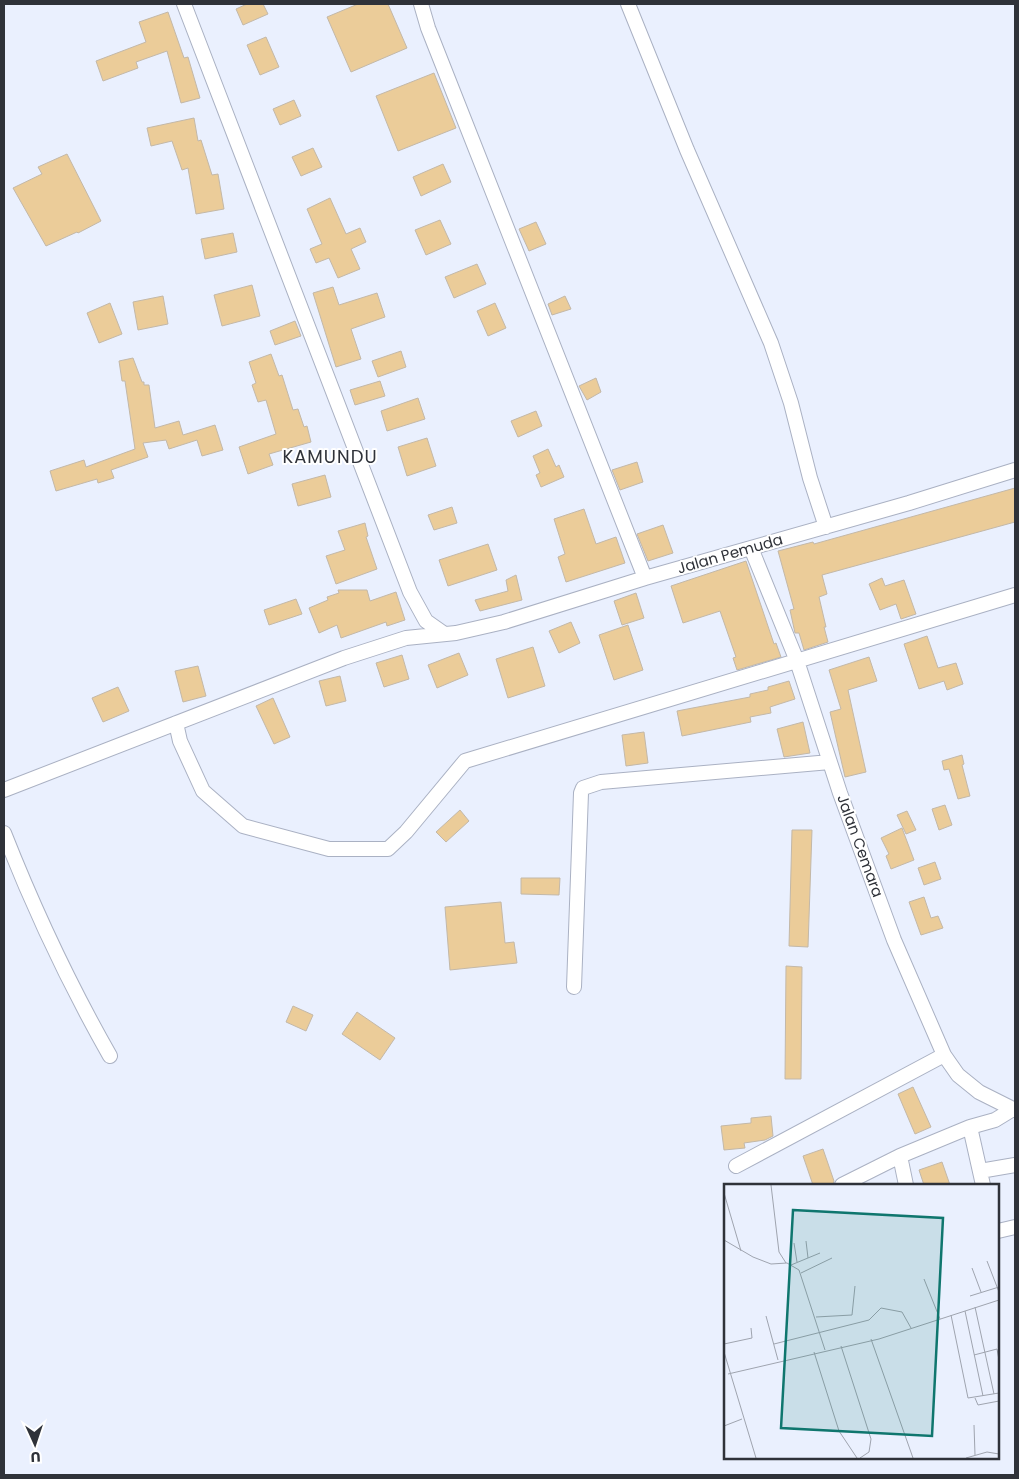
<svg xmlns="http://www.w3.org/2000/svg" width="1019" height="1479" font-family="Poppins,sans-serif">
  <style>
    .building { fill: #ebcc99; stroke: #c3b8a8 }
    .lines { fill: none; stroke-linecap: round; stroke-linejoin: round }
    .minor-casing { stroke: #aab1c3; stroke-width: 16 }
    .minor { stroke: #fff; stroke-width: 14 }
    .labels { text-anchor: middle; stroke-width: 4; stroke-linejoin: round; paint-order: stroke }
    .street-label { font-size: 15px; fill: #2f3239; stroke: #fff }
    .quarter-label { font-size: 18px; letter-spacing: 1px; fill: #2f3239; stroke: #fff }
    .inset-road { fill: none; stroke: #9fa4af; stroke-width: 1 }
    .view { fill: #0f766e; fill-opacity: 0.15; stroke: #0f766e; stroke-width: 2.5 }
    .inset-edge { fill: none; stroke: #2f3239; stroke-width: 2.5 }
  </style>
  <rect width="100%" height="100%" fill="#eaf0fe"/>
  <!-- building -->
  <path class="building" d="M 247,4 L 263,4 L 268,14 L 243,25 L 236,9 Z
    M 358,4 L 388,4 L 407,48 L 351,72 L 327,17 Z
    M 168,12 L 184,58 L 188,57 L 200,98 L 181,103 L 167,51 L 136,62 L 138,68 L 103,81 L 96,61 L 146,42 L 139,22 Z
    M 266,37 L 279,67 L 260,75 L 247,45 Z
    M 434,73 L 456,128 L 398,151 L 376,96 Z
    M 294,100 L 301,116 L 280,125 L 273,109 Z
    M 194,118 L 198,141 L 201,140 L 212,175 L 218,174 L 224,209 L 196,214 L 188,168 L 182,170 L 172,141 L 151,146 L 147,128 Z
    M 313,148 L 322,167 L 301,176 L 292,157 Z
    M 67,154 L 101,221 L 78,233 L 77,232 L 46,246 L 13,188 L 42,174 L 38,167 Z
    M 443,164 L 451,182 L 421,196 L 413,177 Z
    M 330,198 L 346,234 L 360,228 L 366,242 L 351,249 L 360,269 L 338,278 L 329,258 L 316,263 L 310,249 L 322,244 L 307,209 Z
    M 440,220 L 451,244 L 426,255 L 415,230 Z
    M 536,222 L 546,244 L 529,251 L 519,229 Z
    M 233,233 L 237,252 L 205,259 L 201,239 Z
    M 477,264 L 486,284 L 454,298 L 445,277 Z
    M 252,285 L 260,316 L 222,326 L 214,295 Z
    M 333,287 L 339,305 L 377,293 L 385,317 L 351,329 L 361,359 L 336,367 L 313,293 Z
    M 163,296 L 168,324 L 138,330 L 133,302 Z
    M 565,296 L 571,309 L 552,315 L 548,304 Z
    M 110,303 L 122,334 L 99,343 L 87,313 Z
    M 495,303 L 506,328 L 488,336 L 477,311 Z
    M 295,321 L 301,336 L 275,345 L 270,331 Z
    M 401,351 L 406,367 L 378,377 L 372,361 Z
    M 271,354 L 279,376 L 282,375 L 293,410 L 298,409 L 304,427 L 307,426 L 311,442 L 269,454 L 273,465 L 248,474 L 239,447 L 276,434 L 266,400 L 258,402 L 252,385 L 256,383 L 249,362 Z
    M 133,358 L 142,382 L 144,382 L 144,385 L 149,385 L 155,428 L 179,421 L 183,435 L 215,425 L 223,450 L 202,456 L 197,440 L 169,449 L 166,440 L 143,443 L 148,457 L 111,470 L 114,478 L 98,483 L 97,479 L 56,491 L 50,471 L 84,460 L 86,467 L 135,449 L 125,381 L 122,381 L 119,361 Z
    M 596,378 L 601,392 L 587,400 L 579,386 Z
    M 380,381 L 385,396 L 355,405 L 350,390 Z
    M 418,398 L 425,419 L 387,431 L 381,411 Z
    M 536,411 L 542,426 L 518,437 L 511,421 Z
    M 427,438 L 436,466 L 407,476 L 398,447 Z
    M 548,449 L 556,467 L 559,465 L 564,477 L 541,487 L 536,475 L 540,473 L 533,456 Z
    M 637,462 L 643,482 L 620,490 L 612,470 Z
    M 325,475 L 331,497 L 298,506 L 292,484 Z
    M 1015,488 L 1015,522 L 822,575 L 827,594 L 819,597 L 826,627 L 824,627 L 828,642 L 804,650 L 799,633 L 795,633 L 790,610 L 794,609 L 778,551 L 813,542 L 814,544 Z
    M 452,507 L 457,523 L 434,530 L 428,515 Z
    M 584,509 L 596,544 L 616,537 L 625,563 L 566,582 L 558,557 L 565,554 L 554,519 Z
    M 365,523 L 368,536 L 366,537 L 377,569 L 336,584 L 326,556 L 345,550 L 338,531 Z
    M 663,525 L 673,553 L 648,561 L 637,534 Z
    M 488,544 L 497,570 L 448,586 L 439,560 Z
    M 746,561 L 774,644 L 776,643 L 781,657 L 737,670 L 733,658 L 736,657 L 720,611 L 683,623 L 671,586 Z
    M 516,575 L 522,600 L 480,611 L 475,600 L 508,591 L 506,580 Z
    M 882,578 L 885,586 L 904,580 L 916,614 L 901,619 L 896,604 L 880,610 L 869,584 Z
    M 338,590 L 367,590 L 370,601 L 396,592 L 405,620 L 387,626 L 386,622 L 341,638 L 337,625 L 319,633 L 309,608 L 328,600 L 327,597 L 339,593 Z
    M 636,593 L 644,618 L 622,625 L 614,601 Z
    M 296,599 L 302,614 L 269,625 L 264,610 Z
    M 571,622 L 580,643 L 559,653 L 549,631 Z
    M 628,625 L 643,670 L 614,680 L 599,635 Z
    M 927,636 L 938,668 L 956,663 L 963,684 L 947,690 L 944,681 L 919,689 L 904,644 Z
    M 533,647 L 545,686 L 508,698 L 496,659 Z
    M 459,653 L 468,675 L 437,688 L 428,665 Z
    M 402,655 L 409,679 L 384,687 L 376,663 Z
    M 869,657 L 877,681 L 848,690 L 866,772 L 845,777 L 830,712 L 841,709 L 829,670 Z
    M 198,666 L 206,696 L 183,702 L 175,671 Z
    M 340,676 L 346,701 L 326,706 L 319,681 Z
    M 789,681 L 795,699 L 770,707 L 771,713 L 750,717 L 751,722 L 682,736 L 677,711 L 750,697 L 750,694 L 768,690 L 768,687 Z
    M 118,687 L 129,711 L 103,722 L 92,698 Z
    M 273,698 L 290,737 L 274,744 L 256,706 Z
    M 803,722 L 810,753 L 784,757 L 777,729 Z
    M 644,732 L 648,763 L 626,766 L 622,735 Z
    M 962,755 L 964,764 L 962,765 L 970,796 L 958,799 L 949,769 L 944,770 L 942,761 Z
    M 945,805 L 952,825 L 939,830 L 932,809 Z
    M 460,810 L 469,821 L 446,842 L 436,832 Z
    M 907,811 L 916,830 L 906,834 L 897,815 Z
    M 902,828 L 914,860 L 891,869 L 886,856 L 889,854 L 881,838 Z
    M 792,830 L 812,830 L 808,947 L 789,946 Z
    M 935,862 L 941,879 L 924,885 L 918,868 Z
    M 521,878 L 560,878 L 559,895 L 521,894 Z
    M 924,897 L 931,918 L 938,916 L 943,928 L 921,935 L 909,902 Z
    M 501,902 L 505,943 L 514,942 L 517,963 L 450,970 L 445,907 Z
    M 786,966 L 802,967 L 801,1079 L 785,1079 Z
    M 293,1006 L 313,1015 L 306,1031 L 286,1022 Z
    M 357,1012 L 395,1038 L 380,1060 L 342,1034 Z
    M 913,1087 L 931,1127 L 915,1134 L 898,1094 Z
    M 771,1116 L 773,1136 L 765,1140 L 744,1143 L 745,1148 L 724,1150 L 721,1126 L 751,1123 L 751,1118 Z
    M 823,1149 L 834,1181 L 833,1185 L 813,1185 L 803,1156 Z
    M 942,1162 L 950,1185 L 924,1185 L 919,1170 Z"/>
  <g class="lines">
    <!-- minor casing -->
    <g class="minor-casing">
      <path id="minor" d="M 184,4 L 410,592 L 426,621 L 443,633
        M 421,4 L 428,28 L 645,578
        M 628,4 L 687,150 L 771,343 L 791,403 L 810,478 L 826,527
        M 751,548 L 797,661 L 840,793 L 894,940 L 944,1055 L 958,1075 L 979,1092 L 1015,1110
        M 176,723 L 180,741 L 203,791 L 243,826 L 329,849 L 388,849 L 406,832 L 465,761 L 1015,595
        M 4,790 L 344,658 L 406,638 L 456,633 L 504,622 L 645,578 L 909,503 L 1015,470
        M 4,833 C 34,909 69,984 110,1056
        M 574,987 L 581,793 L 583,788 L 601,782 L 830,762
        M 970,1127 L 983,1185
        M 900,1156 L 906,1185
        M 736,1166 L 944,1055
        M 980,1171 L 1015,1165
        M 842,1185 L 900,1156 L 970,1127 L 995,1120 L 1013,1109
        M 998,1231 L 1015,1227"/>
    </g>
    <!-- minor -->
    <use href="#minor" class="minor"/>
  </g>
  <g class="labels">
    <!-- street labels -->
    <g class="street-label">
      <text transform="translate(730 554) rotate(-16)" y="5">Jalan Pemuda</text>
      <text transform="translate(860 846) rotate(70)" y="5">Jalan Cemara</text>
    </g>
    <!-- quarter labels -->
    <g class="quarter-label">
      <text x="330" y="463">KAMUNDU</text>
    </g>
  </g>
  <!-- overview -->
  <g transform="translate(724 1184)">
    <rect width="275" height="275" fill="#eaf0fe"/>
    <path class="inset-road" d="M 47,1 L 55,68 L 62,79M 0,9 L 17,67M 0,56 L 29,73 L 47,80 L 63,79 L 75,86 L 101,166M 82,57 L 84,74M 70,59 L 73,78M 263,77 L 275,108M 67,81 L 96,69M 248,84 L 257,108M 77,89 L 108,74M 200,95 L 216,135M 246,112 L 275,103M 251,123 L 270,210M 241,127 L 259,212M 227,131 L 244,214 L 275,209M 42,132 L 54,176M 92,133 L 128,131 L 131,102M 147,155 L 189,274M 0,160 L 28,154 L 27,144M 50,160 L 145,136 L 157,124 L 178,128 L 187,144M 117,162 L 147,255 L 145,268 L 136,274M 0,168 L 32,274M 90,168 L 115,247 L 133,274M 250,171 L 273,165 L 275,176M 4,190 L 155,155 L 275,116M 251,214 L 254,221 L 275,217M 250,241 L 251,271M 0,242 L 18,235M 242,274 L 263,268 L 275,270"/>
    <path class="view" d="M 69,26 L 219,34 L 208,252 L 57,244 Z"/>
    <rect width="275" height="275" class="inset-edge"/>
  </g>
  <!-- border -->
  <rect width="1019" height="1479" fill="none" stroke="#2f3239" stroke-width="10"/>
  <!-- north arrow -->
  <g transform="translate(35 1444) rotate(177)" stroke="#ffffff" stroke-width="4" paint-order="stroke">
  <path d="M0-4L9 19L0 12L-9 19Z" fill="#2f3239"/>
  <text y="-8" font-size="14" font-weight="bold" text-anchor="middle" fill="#2f3239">U</text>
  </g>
</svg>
